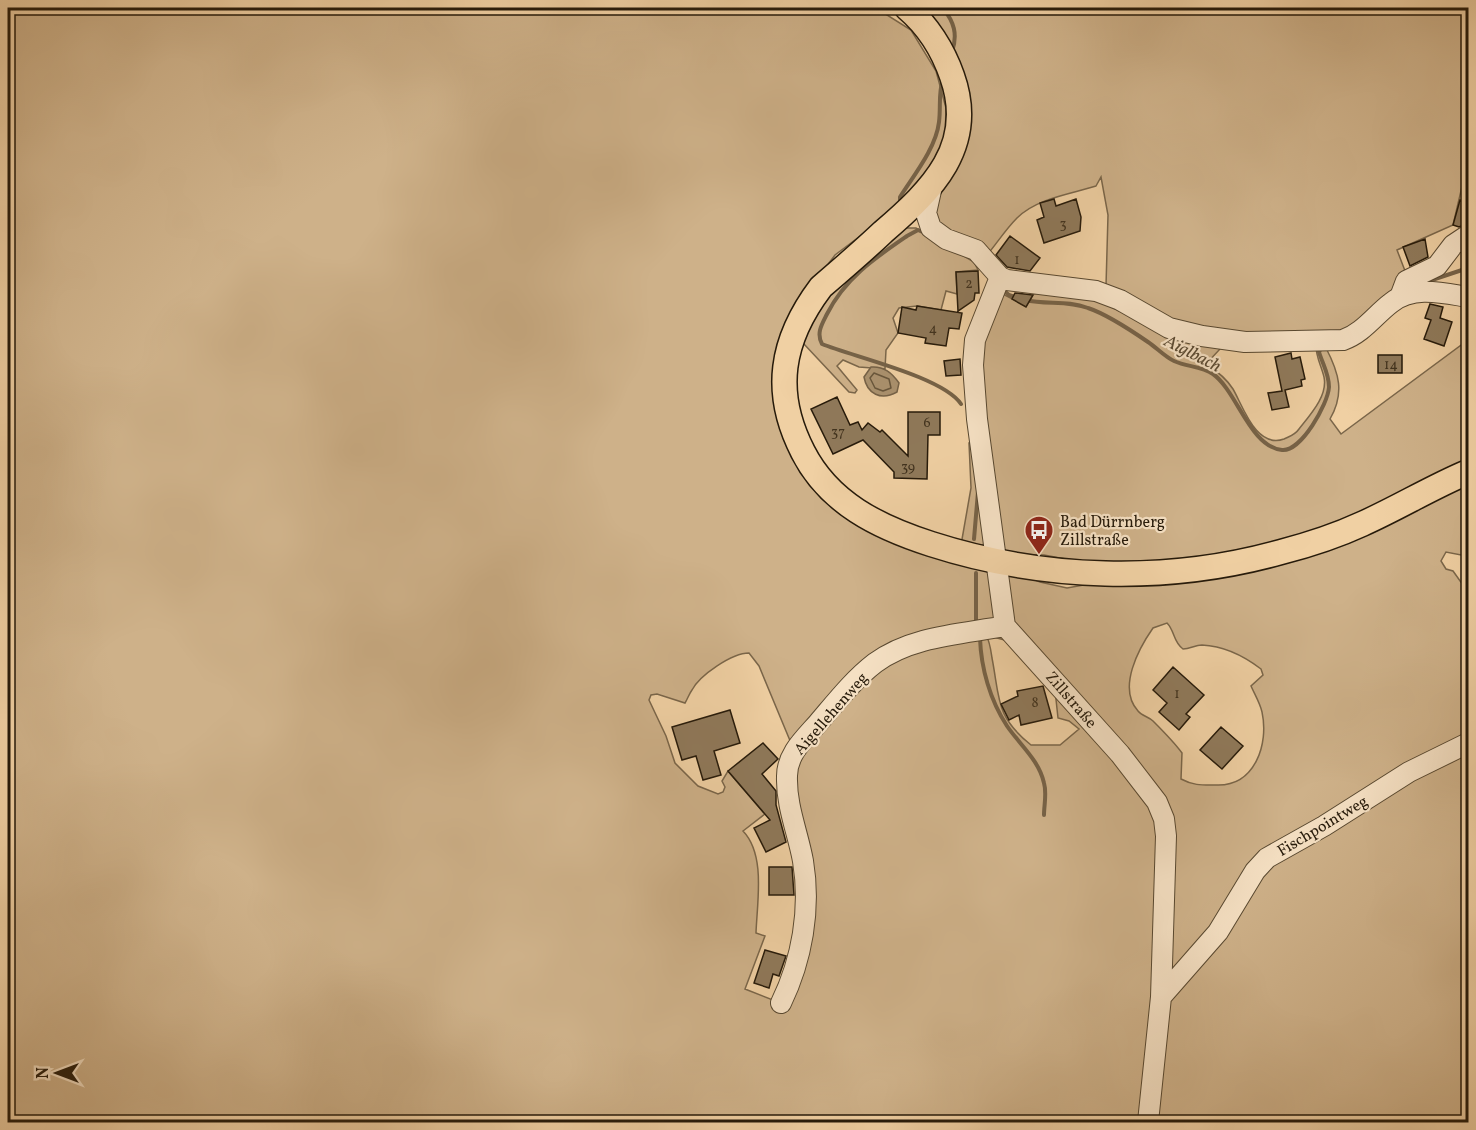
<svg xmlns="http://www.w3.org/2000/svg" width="1476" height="1130" font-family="Vollkorn,serif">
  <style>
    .green { fill: #ceb189; stroke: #7a664a; stroke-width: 1.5; fill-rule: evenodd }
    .water { fill: #ab926f; stroke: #766247; stroke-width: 1.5 }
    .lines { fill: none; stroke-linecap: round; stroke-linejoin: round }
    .shore { stroke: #68563c; stroke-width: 1.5 }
    .stream { stroke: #766247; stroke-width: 4 }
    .building { fill: #8f795a; stroke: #261a0a; stroke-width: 1.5 }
    .minor-casing { stroke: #584830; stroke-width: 22 }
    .major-casing { stroke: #261a0a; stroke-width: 27 }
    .minor { stroke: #f5e0c3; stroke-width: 20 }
    .major { stroke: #f0d0a3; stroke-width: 24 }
    .labels { text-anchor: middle; stroke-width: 4.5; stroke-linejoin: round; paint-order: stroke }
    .number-label { font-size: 14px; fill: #40321e }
    .poi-label { font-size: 16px; fill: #261a0a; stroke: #f5e0c3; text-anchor: start }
    .street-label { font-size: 16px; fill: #261a0a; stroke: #f5e0c3 }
    .water-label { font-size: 18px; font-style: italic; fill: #5b4a32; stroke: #f5e0c3 }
  </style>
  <rect width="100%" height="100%" fill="#f0d0a3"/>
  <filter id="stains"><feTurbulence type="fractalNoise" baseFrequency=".00333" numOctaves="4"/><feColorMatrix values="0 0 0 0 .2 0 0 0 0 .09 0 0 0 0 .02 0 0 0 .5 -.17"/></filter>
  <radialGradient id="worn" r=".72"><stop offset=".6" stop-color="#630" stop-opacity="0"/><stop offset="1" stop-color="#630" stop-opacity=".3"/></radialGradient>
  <!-- green -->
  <path class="green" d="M 8,8 L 876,8 L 911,30 L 936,71 L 946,108 L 945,140 L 931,169 L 895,210 L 835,255 L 804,296 L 779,349 L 813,487 L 1040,582 L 1067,588 L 1106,581 L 1190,577 L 1468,481 L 1468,545 L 1461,555 L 1446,552 L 1441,561 L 1446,569 L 1453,571 L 1468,592 L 1468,1122 L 8,1122 ZM 1167,623 C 1175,631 1173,642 1183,649 C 1190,649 1195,645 1202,645 C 1224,646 1244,656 1261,669 L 1263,675 L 1251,686 C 1255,695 1260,703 1262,712 C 1269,744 1255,786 1217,785 C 1203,785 1194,786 1181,779 L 1182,753 C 1174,742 1163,731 1153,721 C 1149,717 1142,716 1138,711 C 1117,688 1139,648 1153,628 ZM 986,635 L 1012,642 L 1055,690 L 1058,718 L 1069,721 L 1079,729 L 1060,745 L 1031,745 C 995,716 1000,699 992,658 C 991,651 990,642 986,635 ZM 903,643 L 797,754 L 794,799 L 798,971 L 783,1004 L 745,989 L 765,936 L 756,933 C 757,902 766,855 743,831 L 765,814 L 728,771 L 722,781 L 725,787 L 723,792 L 718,794 L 698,786 L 675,763 L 666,736 L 649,700 L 651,695 L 657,694 L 685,703 C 688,698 689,694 692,690 C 700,675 732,653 749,653 L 759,666 L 791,743 Z
    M 922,8 L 1468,8 L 1468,161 L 1453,225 L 1397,250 L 1407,276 L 1374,313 L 1351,330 L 1222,335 L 1220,349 L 1206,364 C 1217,371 1226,378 1233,389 C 1243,406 1256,449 1284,439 C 1290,436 1295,435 1299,429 C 1310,415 1328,396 1324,377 C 1321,365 1316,357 1316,346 L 1326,348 C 1339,373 1345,393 1330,419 L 1341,434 L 1468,340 L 1468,464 L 1359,516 L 1264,550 L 1109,567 L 1044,555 L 1005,554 L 977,364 L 999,292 L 1026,306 L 1033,294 C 1058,287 1097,299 1119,311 L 1130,299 L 1106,286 L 1108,215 L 1101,177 L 1096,186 C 1071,194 1037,198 1017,218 C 1006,229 997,243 987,255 L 939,225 L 935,211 L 938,200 L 950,173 L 964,120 Z
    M 905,228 L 916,228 L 974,262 L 978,270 L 956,272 L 957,294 L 946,291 L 941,310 L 917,306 L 899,308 L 893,318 L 898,333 L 886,350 L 885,369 L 859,367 L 843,360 L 837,366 L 857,390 L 855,393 L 849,392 L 803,343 L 805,325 L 823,297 Z
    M 969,443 L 976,443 L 987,537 L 983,545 L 978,548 L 961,545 L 971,488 Z"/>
  <!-- water -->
  <path class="water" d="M 871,367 C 884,366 892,373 899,383 L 897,392 C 881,401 867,394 864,377 Z"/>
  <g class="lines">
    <!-- shore -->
    <path class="shore" d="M 874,373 L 889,379 L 891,388 L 883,391 L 875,388 L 870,378 Z"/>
    <!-- stream -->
    <path class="stream" d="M 943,8 C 954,22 958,34 952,52
      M 900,203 L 900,197 C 914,175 936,148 939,122 C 941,107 938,94 943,79
      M 925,233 L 918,230 L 907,236 C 875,258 845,278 827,314 C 822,324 816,333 822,344 C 854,357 943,377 961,404
      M 1423,283 L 1468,268
      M 1002,289 L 1009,295 L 1018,298
      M 1025,300 C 1047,305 1067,300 1088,308 C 1106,314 1132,331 1148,342 C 1157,348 1165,357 1174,361 C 1187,367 1201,366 1213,374 C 1237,391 1250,447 1282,450 C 1301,452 1328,404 1329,387 C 1329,374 1323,365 1319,352 L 1321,348
      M 974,539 L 978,492
      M 8,612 L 13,617
      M 976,622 L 976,573
      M 980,638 C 981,668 990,700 1007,726 C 1020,745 1039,760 1044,783 C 1047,793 1044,805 1044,815"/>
  </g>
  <!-- building -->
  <path class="building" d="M 1054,199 L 1056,206 L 1076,199 L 1081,217 L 1080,231 L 1044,243 L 1037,220 L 1044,217 L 1040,203 Z
    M 1460,200 L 1468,203 L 1468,223 L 1459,227 L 1453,225 Z
    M 1010,236 L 1040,258 L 1030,271 L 1007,267 L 996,255 Z
    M 1425,239 L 1428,257 L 1410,266 L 1403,247 Z
    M 978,271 L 979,293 L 975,293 L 974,300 L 958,311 L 956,272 Z
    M 1015,293 L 1033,295 L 1026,307 L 1012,299 Z
    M 1430,304 L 1443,307 L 1440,318 L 1452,322 L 1444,346 L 1424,339 L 1431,320 L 1425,318 Z
    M 917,306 L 962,313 L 959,329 L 949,328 L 946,346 L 925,343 L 926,338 L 898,333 L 902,307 L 916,310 Z
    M 1291,353 L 1292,359 L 1300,357 L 1305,379 L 1301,380 L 1302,386 L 1285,390 L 1289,407 L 1272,410 L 1268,393 L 1282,391 L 1275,357 Z
    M 1378,355 L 1402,355 L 1402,373 L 1378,373 Z
    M 960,359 L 961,375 L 946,376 L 944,361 Z
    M 837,397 L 850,425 L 858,422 L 862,430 L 868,423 L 880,432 L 882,430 L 908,456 L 908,412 L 940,412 L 940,435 L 928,435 L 927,479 L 894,478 L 894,472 L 863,440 L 833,454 L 811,409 Z
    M 1173,667 L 1204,695 L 1186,714 L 1190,717 L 1179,730 L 1159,712 L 1167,703 L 1153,690 Z
    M 1043,686 L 1052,718 L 1021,725 L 1019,715 L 1009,720 L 1001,704 L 1018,696 L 1017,691 Z
    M 730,710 L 740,743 L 714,751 L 721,775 L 703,780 L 696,756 L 682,760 L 672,727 Z
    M 1221,727 L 1243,746 L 1222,769 L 1200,750 Z
    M 763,743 L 778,759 L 762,774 L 776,791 L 776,805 L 786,842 L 766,852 L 754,828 L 770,820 L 728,771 Z
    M 769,867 L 792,867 L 794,895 L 769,895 Z
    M 765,950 L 786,956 L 779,976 L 773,974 L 769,988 L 754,983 Z"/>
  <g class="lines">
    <!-- minor casing -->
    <g class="minor-casing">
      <path id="minor" d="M 932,186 L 926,213 L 931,228 L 946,239 L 976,250 L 1000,277 L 1007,280 L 1096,291 L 1120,300 L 1169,328 L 1202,336 L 1245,342 L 1343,340 C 1363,333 1375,315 1391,303 C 1413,285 1443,293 1468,297
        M 1000,277 L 975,340 L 973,365 L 977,419 L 1005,626 L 1120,754 L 1157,802 L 1164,819 L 1166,836 L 1161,997 L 1148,1122
        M 1400,297 L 1406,281 L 1437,266 L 1453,245 L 1468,235
        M 1161,997 L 1218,932 L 1255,871 L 1267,858 L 1324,826 L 1409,772 L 1468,743
        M 781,1003 C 802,960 811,909 803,861 C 798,833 786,806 787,776 C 787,754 804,739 818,723 C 836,702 853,680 875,663 C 911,636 962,634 1005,626"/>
    </g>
    <!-- major casing -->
    <g class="major-casing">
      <path id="major" d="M 907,8 C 927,25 943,50 952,76 C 977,146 932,190 883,232 C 863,251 842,269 821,287 C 781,340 772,392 803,452 C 829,503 878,527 931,544 C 1043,580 1167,584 1281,552 C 1308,545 1336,536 1362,524 C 1398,508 1432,487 1468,472"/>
    </g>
    <!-- minor -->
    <use href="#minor" class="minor"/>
    <!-- major -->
    <use href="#major" class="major"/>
  </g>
  <!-- icons -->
  <defs>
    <g id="bus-pin" transform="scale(1.5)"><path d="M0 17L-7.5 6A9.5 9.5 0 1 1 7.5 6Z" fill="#8f2418" stroke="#f5e0c3"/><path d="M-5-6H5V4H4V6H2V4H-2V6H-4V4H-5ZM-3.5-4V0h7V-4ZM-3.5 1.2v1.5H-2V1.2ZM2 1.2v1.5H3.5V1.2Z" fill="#fff"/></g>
  </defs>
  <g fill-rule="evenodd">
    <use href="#bus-pin" x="1039" y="530"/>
  </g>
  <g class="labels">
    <!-- number labels -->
    <g class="number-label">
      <text x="1063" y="228">3</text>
      <text x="1017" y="264">1</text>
      <text x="969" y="288">2</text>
      <text x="933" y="333">4</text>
      <text x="1391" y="369">14</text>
      <text x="927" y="427">6</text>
      <text x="838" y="436">37</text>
      <text x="908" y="471">39</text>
      <text x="1177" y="698">1</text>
      <text x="1035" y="707">8</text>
    </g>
    <!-- poi labels -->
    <g class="poi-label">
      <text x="1060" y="527">Bad Dürrnberg<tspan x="1060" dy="18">Zillstraße</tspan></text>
    </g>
    <!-- street labels -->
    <g class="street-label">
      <text transform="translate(1072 699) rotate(49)" y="6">Zillstraße</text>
      <text transform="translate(830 713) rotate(-49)" y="6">Aigellehenweg</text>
      <text transform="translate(1322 825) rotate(-31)" y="6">Fischpointweg</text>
    </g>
    <!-- water labels -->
    <g class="water-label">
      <text transform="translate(1193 353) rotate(27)" y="6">Aiglbach</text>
    </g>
  </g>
  <!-- margin -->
  <rect width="1476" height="1130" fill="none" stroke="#f0d0a3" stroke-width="30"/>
  <rect x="9" y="9" width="1458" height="1112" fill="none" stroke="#261a0a" stroke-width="3"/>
  <rect x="15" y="15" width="1446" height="1100" fill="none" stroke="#261a0a" stroke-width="1.5"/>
  <!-- north arrow -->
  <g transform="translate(57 1073) rotate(270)" stroke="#f5e0c3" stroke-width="4.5" paint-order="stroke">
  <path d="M0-4.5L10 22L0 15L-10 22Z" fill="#261a0a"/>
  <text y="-9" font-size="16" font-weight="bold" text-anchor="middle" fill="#261a0a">N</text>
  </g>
  <rect width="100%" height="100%" filter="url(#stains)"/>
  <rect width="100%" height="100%" fill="url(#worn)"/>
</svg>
